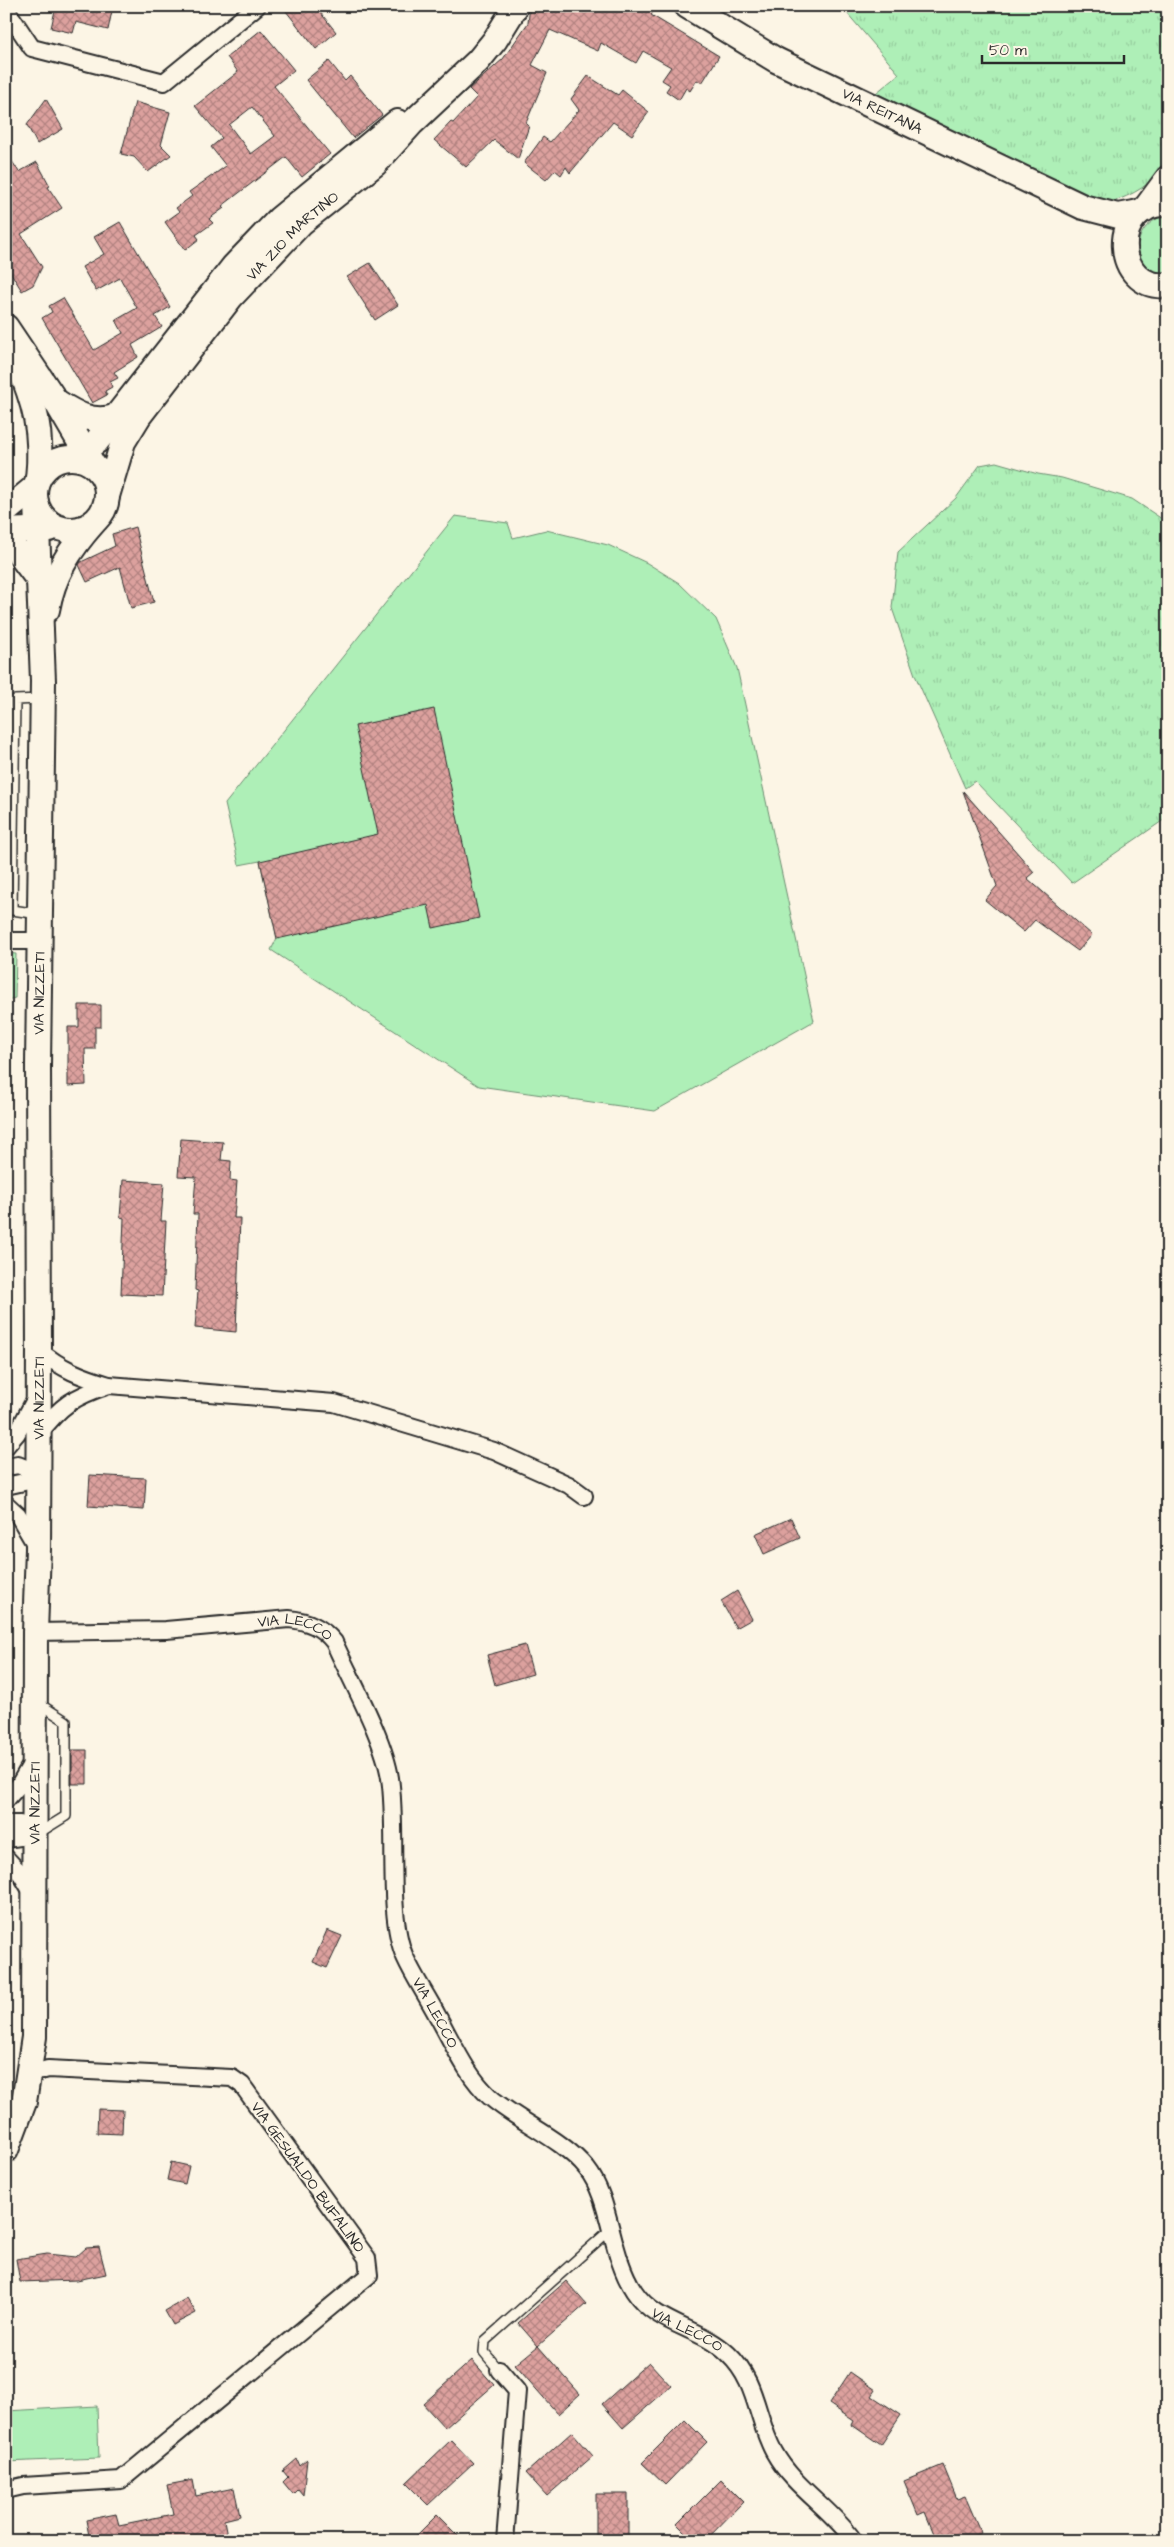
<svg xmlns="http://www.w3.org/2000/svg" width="1174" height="2547" font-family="'Architects Daughter',sans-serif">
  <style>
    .grass { fill: url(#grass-tufts); stroke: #6c8d71 }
    .garden { fill: #aeefb7; stroke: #6c8d71 }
    .building { fill: url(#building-cross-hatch); stroke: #2b2b2b; fill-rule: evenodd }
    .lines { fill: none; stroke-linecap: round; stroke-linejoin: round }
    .lane-casing { stroke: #2b2b2b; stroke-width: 12 }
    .street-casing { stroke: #2b2b2b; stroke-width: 20 }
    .secondary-casing { stroke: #2b2b2b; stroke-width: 28 }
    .lane { stroke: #fcf5e5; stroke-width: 9 }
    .street { stroke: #fcf5e5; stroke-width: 16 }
    .secondary { stroke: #fcf5e5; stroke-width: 24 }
    .labels { text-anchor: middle; stroke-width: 4; stroke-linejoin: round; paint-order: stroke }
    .street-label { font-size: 15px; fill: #2b2b2b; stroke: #fcf5e5 }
  </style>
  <defs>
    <pattern id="grass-tufts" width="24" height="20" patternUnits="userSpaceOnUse" patternTransform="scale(1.25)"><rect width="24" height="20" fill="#aeefb7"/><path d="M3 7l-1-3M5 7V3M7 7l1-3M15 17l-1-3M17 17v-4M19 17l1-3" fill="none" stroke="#96cd9e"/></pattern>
    <pattern id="building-cross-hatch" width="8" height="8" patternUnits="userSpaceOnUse" patternTransform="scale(1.25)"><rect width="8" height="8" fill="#dca19e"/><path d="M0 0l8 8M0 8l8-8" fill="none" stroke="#b38381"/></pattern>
  </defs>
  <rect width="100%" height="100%" fill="#fcf5e5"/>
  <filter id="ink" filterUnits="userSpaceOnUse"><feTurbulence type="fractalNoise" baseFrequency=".02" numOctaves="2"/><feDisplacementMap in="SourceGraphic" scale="10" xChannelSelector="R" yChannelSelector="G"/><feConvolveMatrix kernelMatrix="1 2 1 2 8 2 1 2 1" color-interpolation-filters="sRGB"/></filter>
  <g filter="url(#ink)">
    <!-- grass -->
    <path class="grass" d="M 841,6 L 1168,6 C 1168,37 1174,149 1160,170 C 1148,189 1123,199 1102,205 L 876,93 L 899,74 Z
      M 996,462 L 1038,474 L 1062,478 L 1132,499 L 1168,523 L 1168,817 L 1072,883 L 975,781 L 965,788 L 915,675 L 892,608 L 898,552 L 956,498 L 980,465 Z"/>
    <!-- garden -->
    <path class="garden" d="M 1161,217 L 1168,217 L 1168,273 C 1131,273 1128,230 1161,217 Z
      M 455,516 L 508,523 L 513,538 L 546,530 L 608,545 L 647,563 L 679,583 L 716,619 L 737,668 L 814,1021 L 655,1111 L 479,1086 L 271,950 L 277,938 L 260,861 L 239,865 L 225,804 Z
      M 6,953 L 16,954 L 15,998 L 6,1000 Z
      M 97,2406 L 99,2458 L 6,2462 L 6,2411 Z"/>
    <!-- building -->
    <path class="building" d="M 56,6 L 113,6 L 108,30 L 76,22 L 73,33 L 51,28 Z
      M 282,6 L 315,6 L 336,32 L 316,49 Z
      M 530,6 L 643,6 L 653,12 L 651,15 L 719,56 L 702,83 L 697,80 L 690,91 L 686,88 L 679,100 L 666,91 L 670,85 L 662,80 L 671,67 L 643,51 L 636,63 L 601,43 L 598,51 L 550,30 L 532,65 L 547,73 L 526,123 L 529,126 L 518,159 L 494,140 L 466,167 L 434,140 L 451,122 L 453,123 L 477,97 L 469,89 L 503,59 L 528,23 Z
      M 261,30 L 294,70 L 274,86 L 330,154 L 302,177 L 286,157 L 222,206 L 224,208 L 209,219 L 213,223 L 196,235 L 199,239 L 185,250 L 165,222 L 179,212 L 176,208 L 192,196 L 189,192 L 226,166 L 211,147 L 222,138 L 195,106 L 238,72 L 227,57 ZM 252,107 L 275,136 L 251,154 L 229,125 Z
      M 329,61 L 345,81 L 350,76 L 382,115 L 353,138 L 306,80 Z
      M 588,76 L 618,95 L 622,90 L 649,112 L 632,135 L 613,122 L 570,173 L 566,167 L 561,175 L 555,170 L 546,180 L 524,163 L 543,137 L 550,142 L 579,110 L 571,99 Z
      M 46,99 L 63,129 L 37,144 L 27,125 Z
      M 135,102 L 170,112 L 161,145 L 171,155 L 148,172 L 134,157 L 121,154 Z
      M 6,152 L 19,172 L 37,162 L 50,186 L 48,187 L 62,208 L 21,234 L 42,267 L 33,285 L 22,291 L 6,265 Z
      M 120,222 L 170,307 L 155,316 L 162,327 L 132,345 L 138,357 L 114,372 L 118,378 L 110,382 L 112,387 L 105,391 L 107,395 L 92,403 L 42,318 L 52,312 L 49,306 L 63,298 L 94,350 L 123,333 L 116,320 L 137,308 L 120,278 L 96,291 L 82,267 L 104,254 L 94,237 Z
      M 370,263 L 398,305 L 375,320 L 347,277 Z
      M 135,527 L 154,602 L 131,608 L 120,567 L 87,582 L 79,565 L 81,562 L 115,546 L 112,534 Z
      M 434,709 L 479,918 L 433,928 L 428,905 L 277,939 L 260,861 L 378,834 L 355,726 Z
      M 963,791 L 1034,872 L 1027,878 L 1092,935 L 1078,951 L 1035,920 L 1024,932 L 985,900 L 997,886 Z
      M 79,1005 L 101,1005 L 101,1027 L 95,1027 L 95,1049 L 85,1049 L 86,1085 L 68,1086 L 68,1027 L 79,1027 Z
      M 181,1139 L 223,1142 L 221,1160 L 231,1161 L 230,1180 L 237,1181 L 234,1218 L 240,1218 L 236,1332 L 195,1328 L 198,1291 L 195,1290 L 198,1214 L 193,1214 L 196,1177 L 178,1176 Z
      M 123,1180 L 164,1183 L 161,1221 L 166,1221 L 162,1296 L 121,1294 L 124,1218 L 120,1217 Z
      M 90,1475 L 146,1478 L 144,1510 L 88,1506 Z
      M 791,1518 L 800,1538 L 764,1554 L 755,1534 Z
      M 737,1591 L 752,1619 L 736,1628 L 721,1601 Z
      M 525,1645 L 533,1674 L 495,1685 L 487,1655 Z
      M 72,1750 L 87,1750 L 87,1784 L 72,1784 Z
      M 327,1930 L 342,1936 L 327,1968 L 313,1962 Z
      M 98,2109 L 123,2110 L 122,2134 L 97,2133 Z
      M 171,2162 L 189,2166 L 185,2184 L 167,2180 Z
      M 99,2247 L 106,2274 L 77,2280 L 20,2282 L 16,2259 L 47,2254 L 76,2257 L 86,2248 Z
      M 566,2281 L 586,2304 L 538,2346 L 518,2323 Z
      M 187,2298 L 196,2313 L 173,2325 L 165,2311 Z
      M 538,2346 L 580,2394 L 558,2414 L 515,2365 Z
      M 472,2360 L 494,2385 L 445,2428 L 423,2404 Z
      M 649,2362 L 671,2386 L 623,2428 L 602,2404 Z
      M 850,2372 L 876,2390 L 872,2396 L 901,2415 L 881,2445 L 852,2425 L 854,2421 L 829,2404 Z
      M 685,2420 L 707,2442 L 665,2485 L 642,2463 Z
      M 572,2432 L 593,2456 L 547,2496 L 526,2473 Z
      M 451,2440 L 473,2463 L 428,2505 L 406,2483 Z
      M 297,2459 L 300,2466 L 307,2460 L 303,2495 L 298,2489 L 293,2494 L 283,2482 L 288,2477 L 283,2471 Z
      M 943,2465 L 957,2499 L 965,2496 L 981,2533 L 962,2541 L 937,2541 L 925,2512 L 918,2515 L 904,2481 Z
      M 193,2480 L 196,2496 L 234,2488 L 240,2516 L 224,2520 L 228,2541 L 90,2541 L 86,2520 L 116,2514 L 119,2525 L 173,2514 L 167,2485 Z
      M 721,2480 L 743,2502 L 705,2541 L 694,2541 L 677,2524 Z
      M 596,2494 L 628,2494 L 628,2541 L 596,2541 Z
      M 437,2515 L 463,2541 L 411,2541 Z"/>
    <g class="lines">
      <!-- lane casing -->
      <g class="lane-casing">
        <path id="lane" d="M 39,914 L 12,910 L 15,700 L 42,699
          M 37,1834 L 66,1816 L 66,1721 L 38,1703
          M 499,2370 L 484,2352 L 485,2341 L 610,2230"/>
      </g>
      <!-- street casing -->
      <g class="street-casing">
        <g id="street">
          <path d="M 6,9 L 32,48 L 164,82 L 257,6"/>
          <path d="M 6,941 L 40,941"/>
          <path d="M 39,1350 C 61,1369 82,1377 109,1385 L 334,1403 L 494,1451 L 569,1485 L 584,1496"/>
          <path d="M 38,1435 C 61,1405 73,1397 109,1385"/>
          <path d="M 6,1446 L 17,1433 L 37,1396"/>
          <path d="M 6,1467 L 18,1465 L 38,1473"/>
          <path d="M 6,1486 L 24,1482 L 38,1473"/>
          <path d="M 6,1504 L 18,1515 L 38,1549"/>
          <path id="s1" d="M 35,1632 L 166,1630 L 289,1619 C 308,1621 322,1627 334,1642 C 351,1680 384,1739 390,1778 C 398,1829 386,1914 405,1957 C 414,1977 427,1996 437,2015 C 453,2043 466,2075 490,2097 C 519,2122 563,2139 587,2169 C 611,2199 610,2255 634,2291 C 656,2325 700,2327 728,2354 C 758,2382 756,2420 774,2452 C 794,2488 831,2508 854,2541"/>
          <path d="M 6,1800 L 19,1785 L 33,1761"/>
          <path d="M 6,1824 L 20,1824 L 34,1835"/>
          <path d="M 6,1839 L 34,1835"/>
          <path d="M 6,1858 L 21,1874 L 33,1894"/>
          <path d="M 499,2370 L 517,2391 L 505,2541"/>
          <path d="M 6,2490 L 23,2486 L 121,2480 L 369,2275 L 367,2258 L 242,2085 L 232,2078 L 48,2069 L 30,2074"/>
        </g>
      </g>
      <!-- secondary casing -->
      <g class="secondary-casing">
        <g id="secondary">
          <path id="s2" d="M 687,6 L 776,60 L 1083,207 L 1118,216 L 1139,212"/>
          <path d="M 1168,204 C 1108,201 1113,292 1168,285"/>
          <path d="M 1145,209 L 1168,178"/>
          <path d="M 6,327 L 55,400 L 92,463"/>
          <path d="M 17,361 C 35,403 43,433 38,479"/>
          <path d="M 57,402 C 76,414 92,424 115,417"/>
          <circle cx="71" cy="494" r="36"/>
          <path d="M 73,458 L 97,441 L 234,266 L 279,219 L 397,122"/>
          <path id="s3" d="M 107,496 L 123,442 L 139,416 L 231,297 L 302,222 L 376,163 L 412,123 L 478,61 L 495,40 L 516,6"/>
          <path d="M 6,511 L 35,487"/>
          <path d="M 6,531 L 49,529"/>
          <path d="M 6,545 L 17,551 L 38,579"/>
          <path d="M 47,610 C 53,575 70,549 94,522"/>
          <path id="s4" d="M 6,2150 L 24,2102 L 34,2037 L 35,1632 L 38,1549 L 39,1350 L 38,1065 L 43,681 L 36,502"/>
        </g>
      </g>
      <!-- lane -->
      <use href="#lane" class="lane"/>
      <!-- street -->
      <use href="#street" class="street"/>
      <!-- secondary -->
      <use href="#secondary" class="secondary"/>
    </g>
  </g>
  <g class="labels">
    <!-- street labels -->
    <g class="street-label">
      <text dy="5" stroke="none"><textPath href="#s2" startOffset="222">VIA REITANA</textPath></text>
      <text dy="5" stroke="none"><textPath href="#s3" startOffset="324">VIA ZIO MARTINO</textPath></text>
      <text dy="5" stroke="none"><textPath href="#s4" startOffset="1161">VIA NIZZETI</textPath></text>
      <text dy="5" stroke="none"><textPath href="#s4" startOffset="756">VIA NIZZETI</textPath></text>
      <text dy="5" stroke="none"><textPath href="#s1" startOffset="262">VIA LECCO</textPath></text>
      <text dy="5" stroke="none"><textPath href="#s4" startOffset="351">VIA NIZZETI</textPath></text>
      <text dy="5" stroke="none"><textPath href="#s1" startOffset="698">VIA LECCO</textPath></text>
      <text transform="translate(308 2177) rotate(54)" y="5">VIA GESUALDO BUFALINO</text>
      <text dy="5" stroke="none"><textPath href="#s1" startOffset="1118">VIA LECCO</textPath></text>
    </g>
  </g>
  <!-- margin -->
  <rect width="1174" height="2547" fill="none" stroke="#fcf5e5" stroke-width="25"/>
  <rect x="12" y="12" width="1149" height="2522" fill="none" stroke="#2b2b2b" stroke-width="2" filter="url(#ink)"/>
  <!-- scale -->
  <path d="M982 55v8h142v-8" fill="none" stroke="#2b2b2b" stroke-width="2.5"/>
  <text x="989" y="55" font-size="15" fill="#2b2b2b" stroke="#fcf5e5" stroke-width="4" paint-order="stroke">50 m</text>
</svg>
